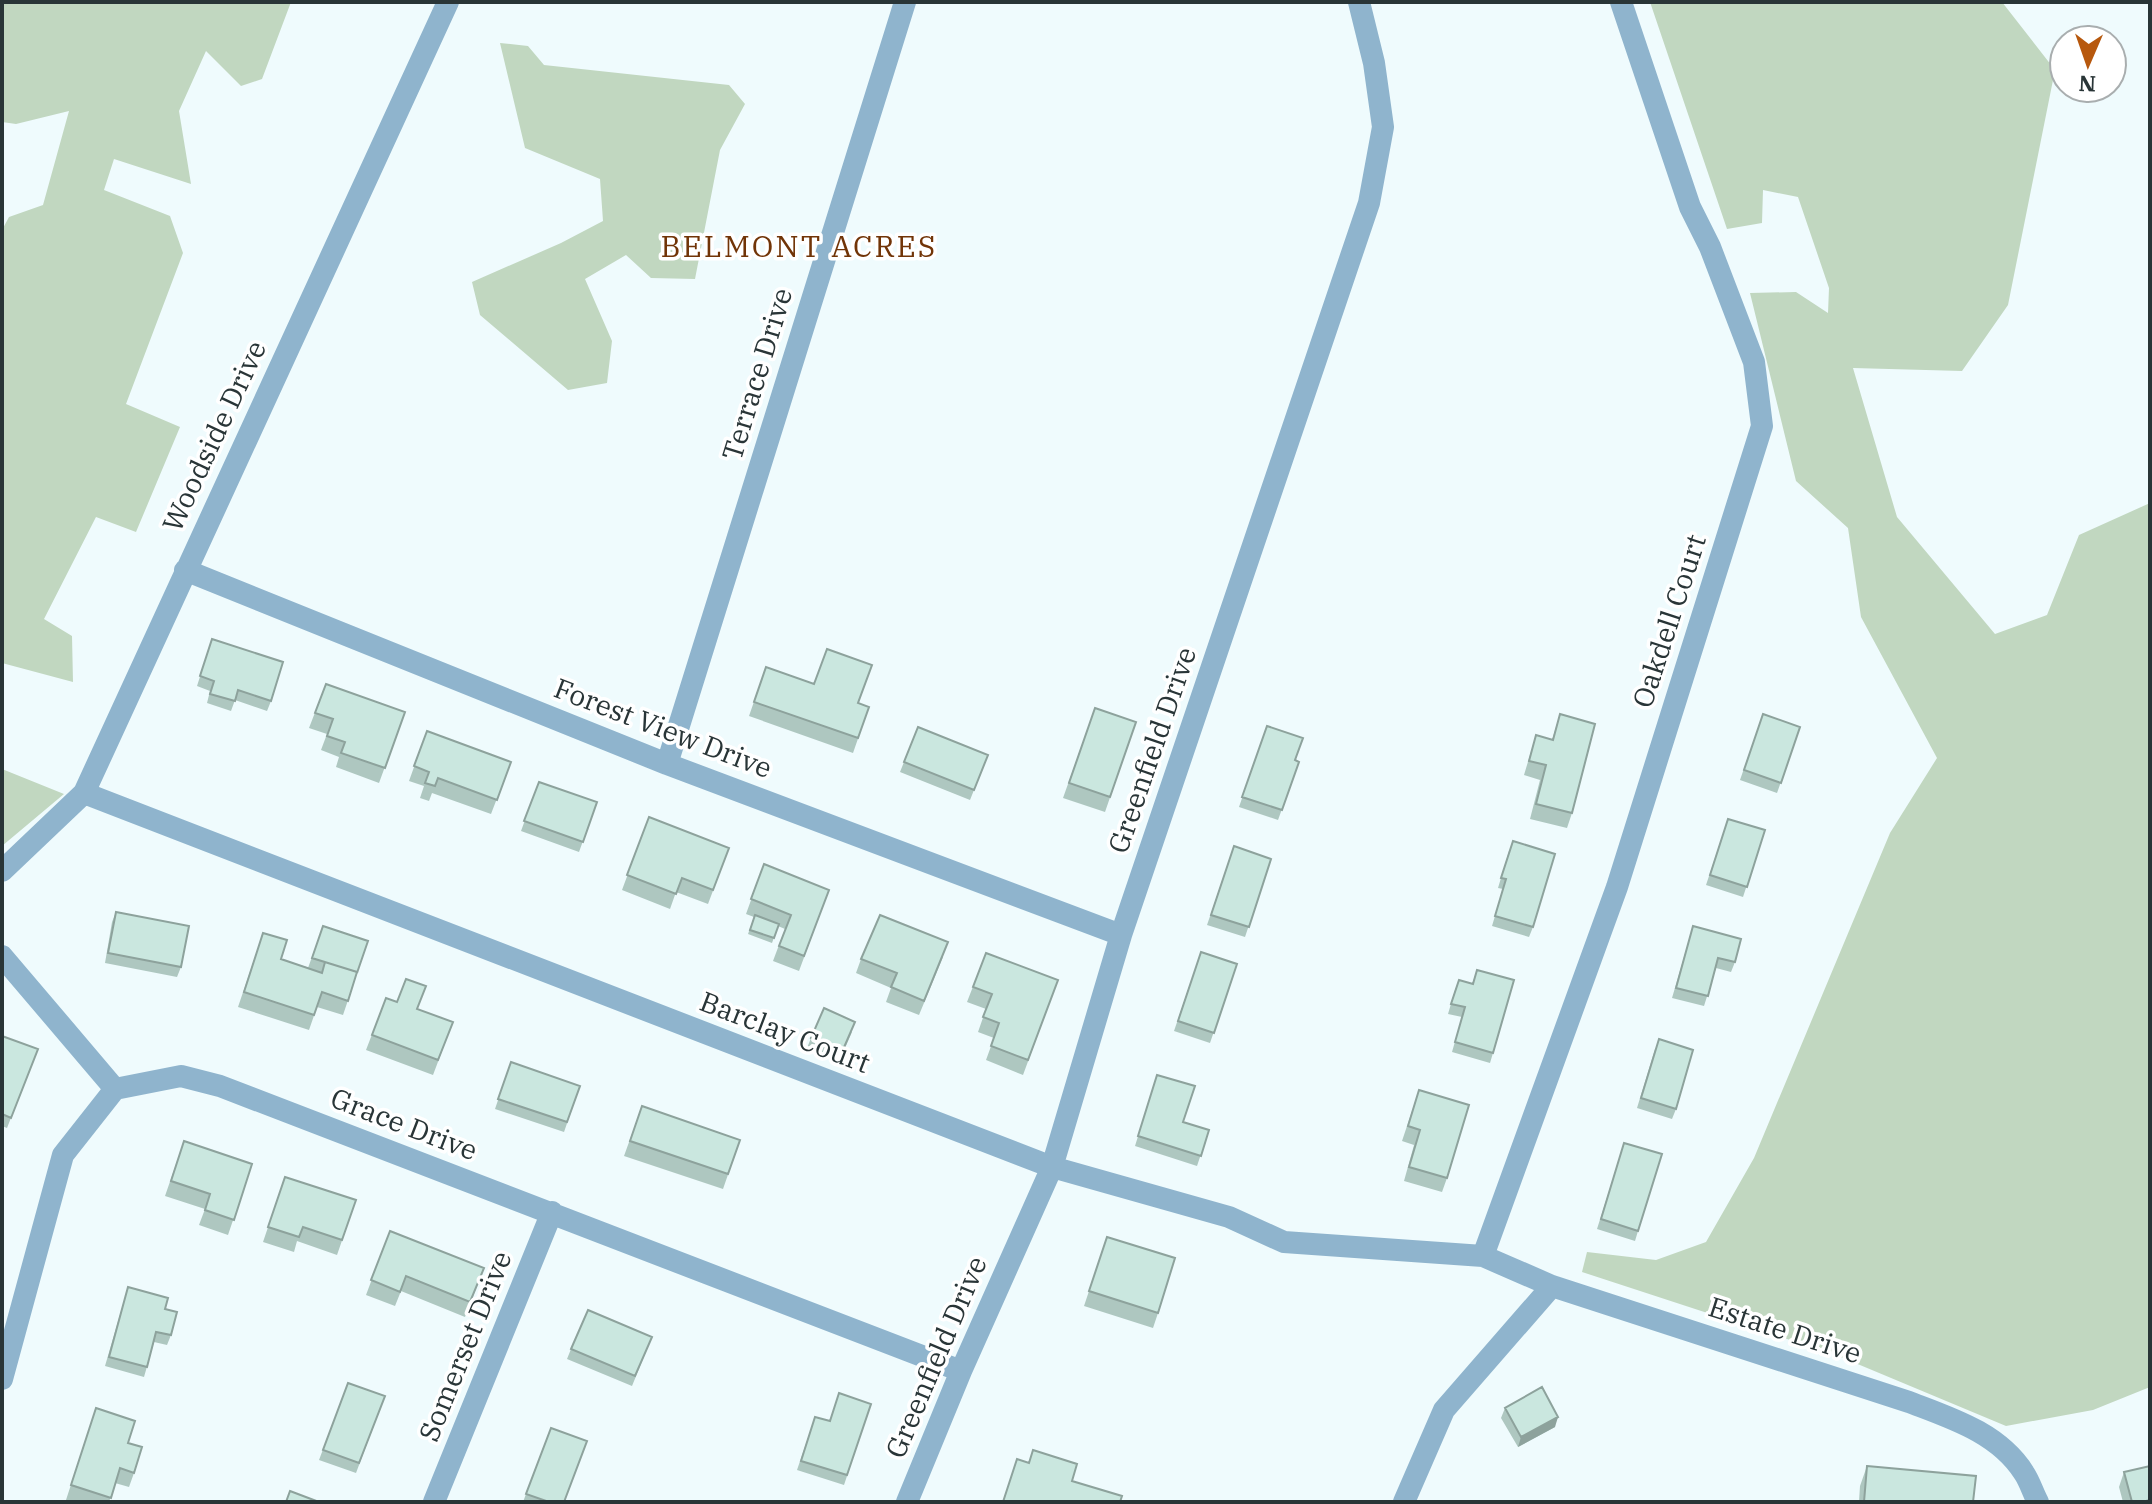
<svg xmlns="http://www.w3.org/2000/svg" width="2152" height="1504" font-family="'IBM Plex Serif',serif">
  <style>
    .green { fill: #c1d7c0 }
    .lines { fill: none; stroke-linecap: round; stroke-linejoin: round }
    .minor { stroke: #8fb4cd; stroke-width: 22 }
    .wall { fill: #aec7c0 }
    .shaded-wall { fill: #8da29c }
    .building { fill: #cae7df; stroke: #8da29c; stroke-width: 2 }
    .labels { text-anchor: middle; stroke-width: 7; stroke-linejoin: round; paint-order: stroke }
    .street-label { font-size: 28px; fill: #293537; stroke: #fff }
    .neighbourhood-label { font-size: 30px; letter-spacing: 2px; fill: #713407; stroke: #fff }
  </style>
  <rect width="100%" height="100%" fill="#effbfd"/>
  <!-- green -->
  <path class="green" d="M 2,2 L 291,2 L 262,79 L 241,86 L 206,51 L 179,111 L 191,184 L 114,159 L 104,190 L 170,216 L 183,253 L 126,404 L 180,427 L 136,532 L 96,517 L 44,619 L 72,636 L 73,682 L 2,663 L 2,230 L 9,217 L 43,205 L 69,111 L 16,124 L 2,122 Z
    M 1650,2 L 2002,2 L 2055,70 L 2008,305 L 1962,371 L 1853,368 L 1897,517 L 1995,634 L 2047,615 L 2079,535 L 2150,503 L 2150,1387 L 2093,1410 L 2006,1426 L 1836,1355 L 1582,1272 L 1587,1252 L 1656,1260 L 1706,1242 L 1754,1158 L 1890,833 L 1937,758 L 1861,617 L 1848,528 L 1796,481 L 1750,293 L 1796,292 L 1828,313 L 1829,288 L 1798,197 L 1763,190 L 1762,223 L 1727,229 Z
    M 500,43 L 528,46 L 544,65 L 729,85 L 745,104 L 720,150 L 695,279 L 651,278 L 626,255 L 585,279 L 612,341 L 607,383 L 568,390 L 480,315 L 472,282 L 561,243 L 603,221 L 600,179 L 525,148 Z
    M 2,769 L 64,794 L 2,846 Z"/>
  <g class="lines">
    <!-- minor -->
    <path class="minor" d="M 185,570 L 667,764 L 1121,935
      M 667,764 L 905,2
      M 84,793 L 1052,1167 L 1229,1217 L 1284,1242 L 1483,1256 L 1552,1286 L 1909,1402 C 1951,1418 1999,1433 2024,1473 C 2030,1482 2033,1493 2038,1502
      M 2,871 L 84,793 L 448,2
      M 2,956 L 115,1089
      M 1483,1256 L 1617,887 L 1762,426 L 1754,362 L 1710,247 L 1690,207 L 1621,2
      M 2,1379 L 63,1155 L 115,1089 L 181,1076 L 220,1086 L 961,1371
      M 434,1502 L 552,1212
      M 907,1502 L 961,1371 L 1052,1167 L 1121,935 L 1369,203 L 1383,127 L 1374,63 L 1359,2
      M 1404,1502 L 1444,1410 L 1552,1286"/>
  </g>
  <!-- wall -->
  <path class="wall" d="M 212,639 L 271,701 L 267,711 L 235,700 L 231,711 L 207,703 L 210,691 L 197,686 Z
    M 766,667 L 869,707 L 853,753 L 749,716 Z
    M 326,684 L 405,712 L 379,783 L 336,767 L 339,757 L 321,750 L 327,734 L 309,728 Z
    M 1095,708 L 1136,722 L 1105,812 L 1063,798 Z
    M 1560,714 L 1572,813 L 1567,828 L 1530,819 L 1540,780 L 1524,775 L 1536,735 L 1552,740 Z
    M 1763,714 L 1800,727 L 1777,793 L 1740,780 Z
    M 1267,726 L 1295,760 L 1299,762 L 1278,820 L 1239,807 Z
    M 918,727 L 988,755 L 970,800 L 900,772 Z
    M 427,731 L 511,762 L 491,814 L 432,793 L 429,801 L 420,798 L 424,786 L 409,781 Z
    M 539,782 L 597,802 L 579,852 L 521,831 Z
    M 649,817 L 729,848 L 708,904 L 676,892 L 670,909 L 622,890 Z
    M 1728,819 L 1765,830 L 1743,897 L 1706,885 Z
    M 1234,846 L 1271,859 L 1245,937 L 1207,925 Z
    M 1509,851 L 1533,927 L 1529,937 L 1492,926 L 1503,889 L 1498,888 Z
    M 764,864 L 829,890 L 799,971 L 773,961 L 785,929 L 778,926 L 772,943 L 748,934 L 754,917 L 746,914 Z
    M 116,912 L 181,967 L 177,977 L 105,963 L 112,922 Z
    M 323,926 L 368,941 L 343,1015 L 317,1007 L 309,1030 L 238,1007 L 263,933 L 281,959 L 322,972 L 308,968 Z
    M 1693,926 L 1735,962 L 1731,972 L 1716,968 L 1704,1006 L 1672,998 Z
    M 1201,952 L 1237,964 L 1210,1043 L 1174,1031 Z
    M 986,953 L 1058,980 L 1023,1075 L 986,1060 L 994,1038 L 978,1032 L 986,1009 L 967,1002 Z
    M 943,957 L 919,1015 L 886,1002 L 891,988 L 856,973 L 861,959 Z
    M 1477,970 L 1493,1053 L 1490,1063 L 1452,1052 L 1462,1017 L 1448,1014 L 1455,990 L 1459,980 L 1472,984 Z
    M 386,998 L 453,1022 L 433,1075 L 366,1050 Z
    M 852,1032 L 839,1062 L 807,1048 L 811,1038 Z
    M 2,1036 L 38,1049 L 7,1128 L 2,1126 Z
    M 1655,1049 L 1676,1109 L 1672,1119 L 1637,1108 Z
    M 511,1062 L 580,1086 L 564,1132 L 495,1109 Z
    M 1154,1085 L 1183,1122 L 1209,1130 L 1197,1166 L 1135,1146 Z
    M 1419,1090 L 1447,1178 L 1442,1192 L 1404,1181 L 1414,1145 L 1402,1141 Z
    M 642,1106 L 740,1140 L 723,1189 L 624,1156 Z
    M 184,1141 L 252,1164 L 228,1235 L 199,1225 L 205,1209 L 165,1196 Z
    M 1621,1153 L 1638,1231 L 1635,1241 L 1597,1229 Z
    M 285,1177 L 356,1200 L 337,1255 L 297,1241 L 294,1252 L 263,1242 Z
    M 390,1231 L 484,1268 L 465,1317 L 401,1291 L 395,1306 L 366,1295 Z
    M 1107,1237 L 1158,1313 L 1153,1328 L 1084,1306 Z
    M 128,1287 L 165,1309 L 171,1335 L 167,1345 L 154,1342 L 144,1377 L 105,1366 Z
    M 652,1337 L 632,1386 L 567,1359 L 571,1349 Z
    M 348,1383 L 385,1396 L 356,1473 L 319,1460 Z
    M 871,1404 L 844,1485 L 797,1470 L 815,1417 L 830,1421 Z
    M 1505,1408 L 1555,1427 L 1518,1447 L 1501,1418 Z
    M 91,1423 L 128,1443 L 134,1473 L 129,1487 L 115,1483 L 109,1502 L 73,1502 L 66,1500 Z
    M 1867,1466 L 1973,1502 L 1859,1502 L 1860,1486 Z
    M 2124,1472 L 2150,1502 L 2123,1502 L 2119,1487 Z
    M 526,1494 L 564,1502 L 523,1502 Z"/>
  <!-- shaded-wall -->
  <path class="shaded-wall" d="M 1558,1417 L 1555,1427 L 1518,1447 L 1521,1437 Z"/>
  <!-- building -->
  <path class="building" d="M 212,639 L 283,662 L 271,701 L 238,690 L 235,701 L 210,694 L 214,681 L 200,676 Z
    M 827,649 L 872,665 L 858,703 L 869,707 L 858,738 L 754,702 L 766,667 L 814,684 Z
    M 326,684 L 405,712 L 385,768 L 341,753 L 345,742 L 327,736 L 333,719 L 315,713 Z
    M 1095,708 L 1136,722 L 1110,797 L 1069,783 Z
    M 1560,714 L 1595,724 L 1572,813 L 1536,804 L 1546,765 L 1529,761 L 1536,735 L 1553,740 Z
    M 1763,714 L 1800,727 L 1781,783 L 1744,770 Z
    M 1267,726 L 1303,738 L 1295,760 L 1299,762 L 1282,810 L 1242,797 Z
    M 918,727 L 988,755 L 974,790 L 904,762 Z
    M 427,731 L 511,762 L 497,800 L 438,778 L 435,786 L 425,783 L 429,772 L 414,766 Z
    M 539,782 L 597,802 L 583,842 L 524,821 Z
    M 649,817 L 729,848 L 713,890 L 682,878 L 676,894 L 627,875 Z
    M 1728,819 L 1765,830 L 1747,887 L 1710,875 Z
    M 1513,841 L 1555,854 L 1533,927 L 1495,916 L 1506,879 L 1501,878 Z
    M 1234,846 L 1271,859 L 1249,927 L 1211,915 Z
    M 764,864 L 829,890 L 804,956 L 779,946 L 791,915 L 751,899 Z
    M 116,912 L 189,926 L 181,967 L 108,953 Z
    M 755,915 L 779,924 L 774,938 L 750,930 Z
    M 880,915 L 948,942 L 924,1001 L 891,987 L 897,973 L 861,959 Z
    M 323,926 L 368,941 L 357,973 L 357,972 L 312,958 Z
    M 1693,926 L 1741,939 L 1735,962 L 1718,958 L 1708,996 L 1676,988 Z
    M 263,933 L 287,940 L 281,959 L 322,973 L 325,962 L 357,972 L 348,1001 L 322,992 L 314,1015 L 244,992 Z
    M 1201,952 L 1237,964 L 1214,1033 L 1178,1021 Z
    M 986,953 L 1058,980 L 1028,1060 L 991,1046 L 999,1023 L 983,1017 L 992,994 L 973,987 Z
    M 1477,970 L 1514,980 L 1493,1053 L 1455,1042 L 1465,1007 L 1451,1004 L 1459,980 L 1473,984 Z
    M 406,979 L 426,986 L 417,1009 L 453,1022 L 438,1060 L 372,1035 L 386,998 L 397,1002 Z
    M 824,1008 L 855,1022 L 842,1052 L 811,1038 Z
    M 2,1036 L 38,1049 L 11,1118 L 2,1114 Z
    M 1659,1039 L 1693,1050 L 1676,1109 L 1641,1098 Z
    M 511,1062 L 580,1086 L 567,1122 L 498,1099 Z
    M 1157,1075 L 1195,1086 L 1183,1122 L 1209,1130 L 1201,1156 L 1138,1136 Z
    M 1419,1090 L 1469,1105 L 1447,1178 L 1409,1167 L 1420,1130 L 1408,1126 Z
    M 642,1106 L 740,1140 L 728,1174 L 630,1141 Z
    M 184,1141 L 252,1164 L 234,1220 L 205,1210 L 210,1194 L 171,1181 Z
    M 1624,1143 L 1662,1154 L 1638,1231 L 1601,1219 Z
    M 285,1177 L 356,1200 L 342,1240 L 303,1227 L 299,1237 L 268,1227 Z
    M 390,1231 L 484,1268 L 470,1302 L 406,1276 L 400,1292 L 371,1280 Z
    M 1107,1237 L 1175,1258 L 1158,1313 L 1089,1291 Z
    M 128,1287 L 168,1298 L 165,1309 L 177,1312 L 171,1335 L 156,1332 L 147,1367 L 109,1357 Z
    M 588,1310 L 652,1337 L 635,1376 L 571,1349 Z
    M 348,1383 L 385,1396 L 359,1463 L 323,1450 Z
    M 1542,1387 L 1558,1417 L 1521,1437 L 1505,1408 Z
    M 839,1393 L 871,1404 L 847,1475 L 801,1461 L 815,1417 L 830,1421 Z
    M 96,1408 L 135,1421 L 128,1443 L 142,1447 L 134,1473 L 120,1468 L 111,1498 L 71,1485 Z
    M 551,1428 L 587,1441 L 564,1502 L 549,1502 L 526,1494 Z
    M 1033,1450 L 1077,1464 L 1072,1481 L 1122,1496 L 1120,1502 L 1003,1502 L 1017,1459 L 1029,1463 Z
    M 1867,1466 L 1976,1476 L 1973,1502 L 1864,1502 Z
    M 2150,1466 L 2150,1500 L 2142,1502 L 2132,1502 L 2124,1472 Z
    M 290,1491 L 319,1502 L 286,1502 Z"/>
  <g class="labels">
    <!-- street labels -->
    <g class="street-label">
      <text transform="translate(757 374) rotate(-73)" y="10">Terrace Drive</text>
      <text transform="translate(214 436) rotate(-65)" y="10">Woodside Drive</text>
      <text transform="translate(1669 621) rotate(-72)" y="10">Oakdell Court</text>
      <text transform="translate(663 728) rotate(21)" y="10">Forest View Drive</text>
      <text transform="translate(1152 750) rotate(-71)" y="10">Greenfield Drive</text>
      <text transform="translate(785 1032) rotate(21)" y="10">Barclay Court</text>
      <text transform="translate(404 1124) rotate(21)" y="10">Grace Drive</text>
      <text transform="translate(1785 1330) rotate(18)" y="10">Estate Drive</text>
      <text transform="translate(465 1346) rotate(-68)" y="10">Somerset Drive</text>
      <text transform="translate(936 1357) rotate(-67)" y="10">Greenfield Drive</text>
    </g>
    <!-- neighbourhood labels -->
    <g class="neighbourhood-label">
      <text x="799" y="257">BELMONT ACRES</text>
    </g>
  </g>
  <!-- border -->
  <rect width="2152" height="1504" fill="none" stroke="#293537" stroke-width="8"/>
  <!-- north arrow -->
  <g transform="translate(2088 64) rotate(182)"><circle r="38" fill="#ffffff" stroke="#a9aeaf" stroke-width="2"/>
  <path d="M0-6L14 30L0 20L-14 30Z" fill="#b7580d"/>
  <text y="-12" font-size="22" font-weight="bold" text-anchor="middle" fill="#293537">N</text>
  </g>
</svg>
